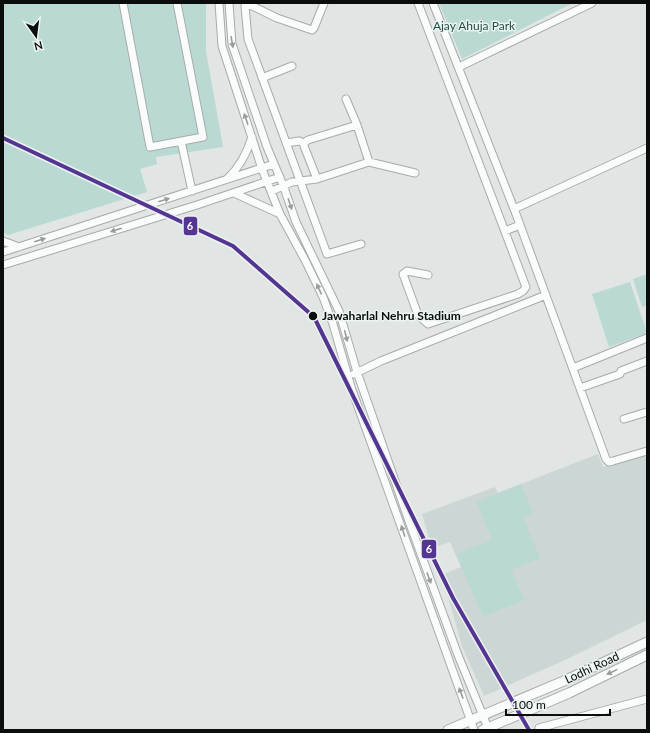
<svg xmlns="http://www.w3.org/2000/svg" width="650" height="733" font-family="Lato,sans-serif">
  <style>
    .built { fill: #ccd6d4 }
    .green { fill: #b9d9d2 }
    .lines { fill: none; stroke-linecap: round; stroke-linejoin: round }
    .minor-casing { stroke: #a7abaa; stroke-width: 9 }
    .major-casing { stroke: #a7abaa; stroke-width: 11 }
    .minor { stroke: #fafbfb; stroke-width: 7 }
    .major { stroke: #fafbfb; stroke-width: 9 }
    .metro-1-casing { stroke: #ecf4f2; stroke-width: 7 }
    .metro-1 { stroke: #553592; stroke-width: 4 }
    .oneway { fill: #9a9c9b }
    .stop-dot { fill: #0a0d0c; stroke: #ecf4f2; stroke-width: 1.5 }
    .labels { text-anchor: middle; stroke-width: 3; stroke-linejoin: round; paint-order: stroke }
    .park-label { font-size: 12px; fill: #1e5048; stroke: #ecf4f2 }
    .stop-label { font-size: 12px; font-weight: bold; fill: #0a0d0c; stroke: #ecf4f2; text-anchor: start }
    .street-label { font-size: 12px; fill: #0a0d0c; stroke: #ecf4f2 }
    .line-badge { stroke: #ecf4f2; stroke-width: 1.5 }
    .badge-label { font-size: 11px; text-anchor: middle; font-weight: bold; fill: #fff }
  </style>
  <rect width="100%" height="100%" fill="#e1e5e4"/>
  <!-- built -->
  <path class="built" d="M 647,453 L 647,620 L 565,660 L 484,696 L 462,646 L 442,575 L 461,567 L 450,542 L 432,548 L 422,514 L 495,487 L 498,493 L 598,454 L 603,467 Z"/>
  <!-- green -->
  <path class="green" d="M 3,3 L 206,3 L 206,51 L 223,147 L 156,157 L 157,164 L 140,169 L 147,192 L 8,235 L 3,232 Z
    M 439,3 L 573,3 L 462,59 Z
    M 647,274 L 647,305 L 642,307 L 633,279 Z
    M 630,282 L 647,333 L 609,347 L 592,294 Z
    M 521,484 L 533,513 L 523,517 L 540,558 L 511,570 L 524,600 L 483,617 L 456,554 L 492,540 L 477,502 Z"/>
  <g class="lines">
    <!-- minor casing -->
    <g class="minor-casing">
      <path id="minor" d="M 123,3 L 150,147 L 203,137 L 177,3
        M 219,3 L 222,46 L 262,169 L 280,214 L 305,260 L 323,297 L 333,324 L 351,387 L 474,730
        M 229,3 L 232,44 L 267,147 L 283,185 L 296,222 L 339,311 L 357,372 L 410,524 L 458,655 L 488,728
        M 324,3 L 314,28 L 312,30 L 277,18 L 246,3 L 245,6 L 248,39 L 327,254 L 361,244
        M 418,3 L 526,287 L 523,291 L 518,294 L 428,324 L 418,315 L 403,274 L 407,271 L 428,275
        M 433,3 L 516,214 L 606,459 L 609,462 L 613,461 L 647,451
        M 459,67 L 592,3
        M 262,78 L 292,66
        M 346,99 L 357,125
        M 181,141 L 192,191
        M 286,143 L 299,141 L 304,143
        M 227,179 C 240,167 247,153 252,137
        M 317,179 L 304,146 L 304,143 L 308,140 L 357,125 L 369,162
        M 272,191 L 292,182 L 317,179 L 369,162 L 415,173
        M 234,193 L 280,214
        M 514,209 L 647,148
        M 505,231 L 520,225
        M 3,241 L 19,247
        M 3,252 L 274,164
        M 3,265 L 197,205 L 280,177
        M 573,368 L 647,338
        M 354,374 L 381,361 L 546,295
        M 580,388 L 620,374 L 621,371 L 647,361
        M 624,419 L 647,412
        M 539,728 L 647,699"/>
    </g>
    <!-- major casing -->
    <g class="major-casing">
      <path id="major" d="M 448,730 L 566,680 L 647,642
        M 483,730 L 569,693 L 647,655"/>
    </g>
    <!-- minor -->
    <use href="#minor" class="minor"/>
    <!-- major -->
    <use href="#major" class="major"/>
    <!-- metro-1 casing -->
    <g class="metro-1-casing">
      <path id="metro-1" d="M 3,138 L 233,246 L 314,317 L 453,598 L 529,730"/>
    </g>
    <!-- metro-1 -->
    <use href="#metro-1" class="metro-1"/>
  </g>
  <!-- one-way arrows -->
  <defs><path id="oneway-solid" d="M-6-.8H1V-3.2L6.5 0L1 3.2V.8H-6Z"/></defs>
  <g class="oneway">
    <use href="#oneway-solid" transform="translate(232 42) rotate(80)"/>
    <use href="#oneway-solid" transform="translate(246 119) rotate(-109)"/>
    <use href="#oneway-solid" transform="translate(164 200) rotate(-18)"/>
    <use href="#oneway-solid" transform="translate(290 204) rotate(71)"/>
    <use href="#oneway-solid" transform="translate(116 230) rotate(163)"/>
    <use href="#oneway-solid" transform="translate(40 240) rotate(-18)"/>
    <use href="#oneway-solid" transform="translate(319 289) rotate(-115)"/>
    <use href="#oneway-solid" transform="translate(346 336) rotate(76)"/>
    <use href="#oneway-solid" transform="translate(403 531) rotate(-109)"/>
    <use href="#oneway-solid" transform="translate(429 578) rotate(70)"/>
    <use href="#oneway-solid" transform="translate(612 672) rotate(154)"/>
    <use href="#oneway-solid" transform="translate(461 693) rotate(-110)"/>
  </g>
  <!-- markers -->
  <circle class="stop-dot" cx="313" cy="316" r="5"/>
  <g class="labels">
    <!-- park labels -->
    <g class="park-label">
      <text x="474" y="30">Ajay Ahuja Park</text>
    </g>
    <!-- stop labels -->
    <g class="stop-label">
      <text x="322" y="320">Jawaharlal Nehru Stadium</text>
    </g>
    <!-- street labels -->
    <g class="street-label">
      <text transform="translate(592 668) rotate(-25)" y="4">Lodhi Road</text>
    </g>
  </g>
  <g class="line-badge">
    <rect x="183" y="216" width="15" height="20" rx="4" fill="#553592"/>
    <rect x="421" y="539" width="16" height="20" rx="4" fill="#553592"/>
  </g>
  <g class="badge-label">
    <text x="190" y="230">6</text>
    <text x="429" y="553">6</text>
  </g>
  <!-- border -->
  <rect width="650" height="733" fill="none" stroke="#0a0d0c" stroke-width="8"/>
  <!-- north arrow -->
  <g transform="translate(36 36) rotate(166)" stroke="#ecf4f2" stroke-width="3" paint-order="stroke">
  <path d="M0-3L7 15L0 10L-7 15Z" fill="#0a0d0c"/>
  <text y="-6" font-size="11" font-weight="bold" text-anchor="middle" fill="#0a0d0c">N</text>
  </g>
  <!-- scale -->
  <path d="M506 709v6h104v-6" fill="none" stroke="#0a0d0c" stroke-width="2"/>
  <text x="512" y="709" font-size="12" fill="#0a0d0c" stroke="#ecf4f2" stroke-width="3" paint-order="stroke">100 m</text>
</svg>
